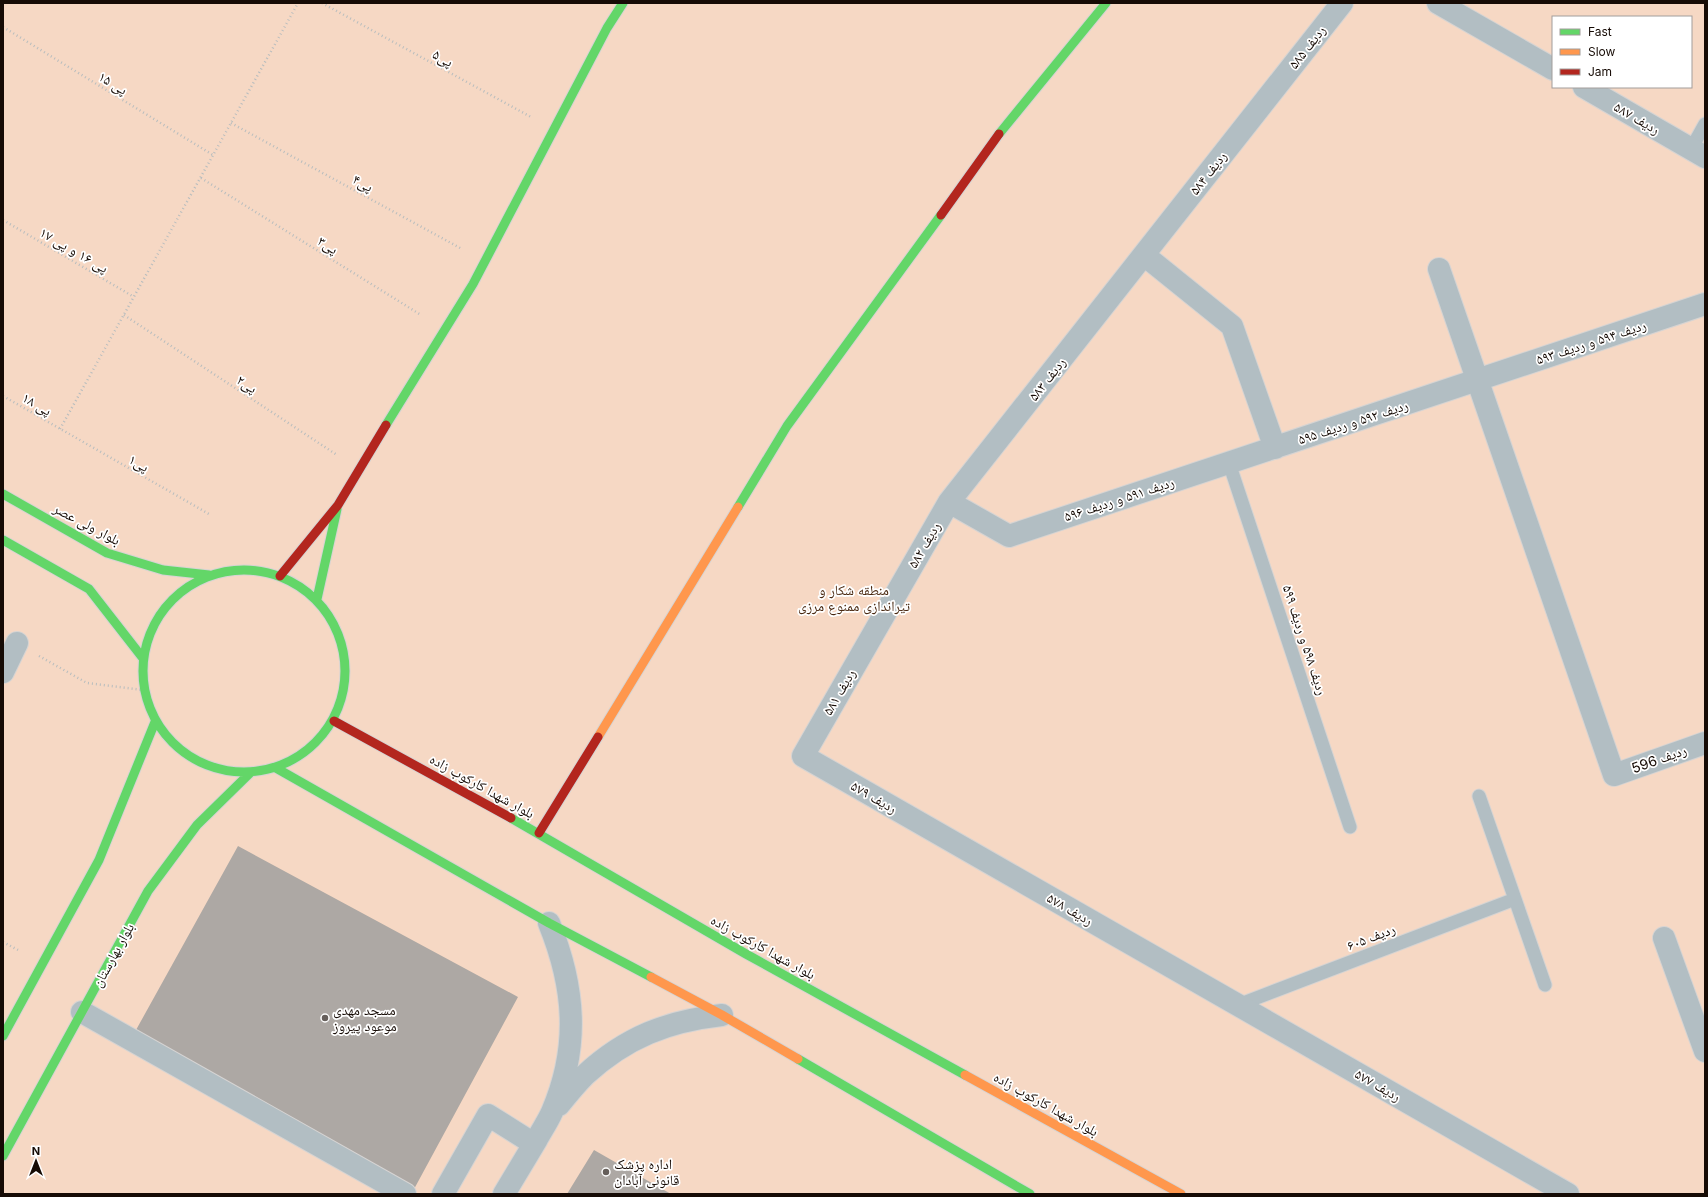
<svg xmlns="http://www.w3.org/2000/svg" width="1708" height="1197" font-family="Inter,'Noto Naskh Arabic',sans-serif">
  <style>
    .green { fill: #f6d8c4; fill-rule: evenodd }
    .building { fill: #ada8a4 }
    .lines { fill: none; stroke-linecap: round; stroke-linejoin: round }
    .lane-casing { stroke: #d6d4d3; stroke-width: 15 }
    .street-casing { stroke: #d6d4d3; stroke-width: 24 }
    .fast-casing { stroke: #d6d4d3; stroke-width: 11 }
    .slow-casing { stroke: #d6d4d3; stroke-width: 11 }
    .jam-casing { stroke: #d6d4d3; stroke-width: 11 }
    .path { stroke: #b8bdbe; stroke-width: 2.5; stroke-dasharray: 1 3; stroke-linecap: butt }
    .lane { stroke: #b2bec3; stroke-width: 13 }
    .street { stroke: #b2bec3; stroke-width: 22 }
    .fast { stroke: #63d668; stroke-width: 9 }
    .slow { stroke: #ff974d; stroke-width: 9 }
    .jam { stroke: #b3261e; stroke-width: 9 }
    .poi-dot { fill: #665f5b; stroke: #fff; stroke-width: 1.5 }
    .labels { text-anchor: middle; stroke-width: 3.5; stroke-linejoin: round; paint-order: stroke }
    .street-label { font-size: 14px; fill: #160b05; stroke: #fff }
    .park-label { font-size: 14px; fill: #492810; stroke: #fff }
    .poi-label { font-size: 14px; fill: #160b05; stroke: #fff; text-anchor: start }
  </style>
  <rect width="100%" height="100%" fill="#fafafa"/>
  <!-- green -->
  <path class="green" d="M 3,3 L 1705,3 L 1705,1194 L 3,1194 ZM 1553,17 L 1691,17 L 1691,87 L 1553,87 Z"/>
  <!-- building -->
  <path class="building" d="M 238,846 L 518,997 L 413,1191 L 131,1039 Z
    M 594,1150 L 671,1194 L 567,1194 Z"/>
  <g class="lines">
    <!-- lane casing -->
    <g class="lane-casing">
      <path id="lane" d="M 1691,149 L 1705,124
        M 1229,463 L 1350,827
        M 1479,796 L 1545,985
        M 1238,1005 L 1515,899"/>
    </g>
    <!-- street casing -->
    <g class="street-casing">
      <path id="street" d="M 1342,3 L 949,502 L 803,756 L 1568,1194
        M 1438,3 L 1553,69
        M 1584,87 L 1705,157
        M 1144,255 L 1232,326 L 1275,448
        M 1439,269 L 1614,775 L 1705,743
        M 949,502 L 1009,536 L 1705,304
        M 3,672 L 17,643
        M 1664,938 L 1705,1051
        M 82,1012 L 405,1194
        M 559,1105 C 567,1095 576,1084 585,1075 C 626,1037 668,1021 722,1015
        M 443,1194 L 488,1115 L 534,1144
        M 504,1194 C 515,1176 526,1157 537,1139 C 542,1130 548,1121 552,1112 C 580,1047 575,987 549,923"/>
    </g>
    <!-- fast casing -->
    <g class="fast-casing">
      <path id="fast" d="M 999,134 L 1106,3
        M 386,425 L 473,284 L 607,28 L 623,3
        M 3,494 L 107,553 L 163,570 L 209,575
        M 738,507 L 787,426 L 941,215
        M 3,540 L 89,589 L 142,657
        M143 671a101 101 0 1 1 202 0a101 101 0 1 1-202 0Z
        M 317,599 L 337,509
        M 276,768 L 549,923 L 651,977
        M 511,818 L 746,954 L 965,1075
        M 3,1036 L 99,860 L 155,722
        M 798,1059 L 1030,1194
        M 3,1156 L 148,891 L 197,825 L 250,773"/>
    </g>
    <!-- slow casing -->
    <g class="slow-casing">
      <path id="slow" d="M 598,737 L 738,507
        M 651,977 L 722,1015 L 798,1059
        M 965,1075 L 1181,1194"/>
    </g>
    <!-- jam casing -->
    <g class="jam-casing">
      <path id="jam" d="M 941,215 L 999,134
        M 280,576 L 338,505 L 386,425
        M 334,721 L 511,818
        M 539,833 L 598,737"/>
    </g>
    <!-- path -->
    <path class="path" d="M 322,3 L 531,117
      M 3,27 L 213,155
      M 231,123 L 462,249
      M 201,178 L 421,315
      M 3,220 L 134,297
      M 124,315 L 337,455
      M 3,396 L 209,514
      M 60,429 L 298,3
      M 39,656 L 87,683 L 143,690
      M 3,942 L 20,951"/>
    <!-- lane -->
    <use href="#lane" class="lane"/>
    <!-- street -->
    <use href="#street" class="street"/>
    <!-- fast -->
    <use href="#fast" class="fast"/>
    <!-- slow -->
    <use href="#slow" class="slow"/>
    <!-- jam -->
    <use href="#jam" class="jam"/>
  </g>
  <!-- markers -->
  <g class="poi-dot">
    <circle cx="325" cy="1018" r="4"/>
    <circle cx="606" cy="1172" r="4"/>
  </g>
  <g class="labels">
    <!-- street labels -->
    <g class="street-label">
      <text transform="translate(1307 47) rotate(-52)" y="5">ردیف ۵۸۵</text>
      <text transform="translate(443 58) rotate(29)" y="5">پی۵</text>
      <text transform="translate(113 83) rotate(31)" y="5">پی ۱۵</text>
      <text transform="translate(1637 118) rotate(30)" y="5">ردیف ۵۸۷</text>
      <text transform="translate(1208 173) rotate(-52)" y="5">ردیف ۵۸۴</text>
      <text transform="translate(363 183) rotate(29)" y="5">پی۴</text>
      <text transform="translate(328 245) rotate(32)" y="5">پی۳</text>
      <text transform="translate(74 250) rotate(30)" y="5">پی ۱۶ و پی ۱۷</text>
      <text transform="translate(1591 342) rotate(-18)" y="5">ردیف ۵۹۴ و ردیف ۵۹۳</text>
      <text transform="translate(1047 379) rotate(-52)" y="5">ردیف ۵۸۳</text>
      <text transform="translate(247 384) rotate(33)" y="5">پی۲</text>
      <text transform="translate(37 404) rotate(30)" y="5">پی ۱۸</text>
      <text transform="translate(1353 422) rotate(-18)" y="5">ردیف ۵۹۲ و ردیف ۵۹۵</text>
      <text transform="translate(139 463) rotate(30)" y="5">پی۱</text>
      <text transform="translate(1119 499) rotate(-18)" y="5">ردیف ۵۹۱ و ردیف ۵۹۶</text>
      <text transform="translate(87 524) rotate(28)" y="5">بلوار ولی عصر</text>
      <text transform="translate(924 545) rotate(-60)" y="5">ردیف ۵۸۲</text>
      <text transform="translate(1305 640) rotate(72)" y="5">ردیف ۵۹۸ و ردیف ۵۹۹</text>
      <text transform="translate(839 692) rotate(-60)" y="5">ردیف ۵۸۱</text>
      <text transform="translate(1659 759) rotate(-20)" y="5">ردیف 596</text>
      <text transform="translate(482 786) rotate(29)" y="5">بلوار شهدا کارکوب زاده</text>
      <text transform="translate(874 797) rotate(30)" y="5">ردیف ۵۷۹</text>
      <text transform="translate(1070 909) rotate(30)" y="5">ردیف ۵۷۸</text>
      <text transform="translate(1371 937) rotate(-21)" y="5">ردیف ۶۰۵</text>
      <text transform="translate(763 947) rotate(29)" y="5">بلوار شهدا کارکوب زاده</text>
      <text transform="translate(113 955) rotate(-61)" y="5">بلوار بهارستان</text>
      <text transform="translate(1378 1085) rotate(30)" y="5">ردیف ۵۷۷</text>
      <text transform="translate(1046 1104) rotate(29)" y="5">بلوار شهدا کارکوب زاده</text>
    </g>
    <!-- park labels -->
    <g class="park-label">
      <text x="854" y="595">منطقه شکار و<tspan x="854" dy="16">تیراندازی ممنوع مرزی</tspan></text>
    </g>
    <!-- poi labels -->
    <g class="poi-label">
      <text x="333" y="1015">مسجد مهدی<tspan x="333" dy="16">موعود پیروز</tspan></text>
      <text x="614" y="1169">اداره پزشک<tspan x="614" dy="16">قانونی آبادان</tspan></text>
    </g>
  </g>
  <!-- border -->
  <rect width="1708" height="1197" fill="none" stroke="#160b05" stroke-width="8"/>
  <!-- legend -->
  <rect x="1552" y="16" width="140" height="72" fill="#ffffff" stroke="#a29d9b"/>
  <rect x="1560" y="29" width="20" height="6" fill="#63d668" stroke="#a29d9b"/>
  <text x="1588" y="36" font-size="12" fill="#160b05">Fast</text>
  <rect x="1560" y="49" width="20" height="6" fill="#ff974d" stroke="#a29d9b"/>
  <text x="1588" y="56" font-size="12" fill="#160b05">Slow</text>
  <rect x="1560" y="69" width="20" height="6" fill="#b3261e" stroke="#a29d9b"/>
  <text x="1588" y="76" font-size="12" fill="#160b05">Jam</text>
  <!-- north arrow -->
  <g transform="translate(36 1161)" stroke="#ffffff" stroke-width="3" paint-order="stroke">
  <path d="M0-3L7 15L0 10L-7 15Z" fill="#160b05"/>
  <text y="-6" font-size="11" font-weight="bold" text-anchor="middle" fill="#160b05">N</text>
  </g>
</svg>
